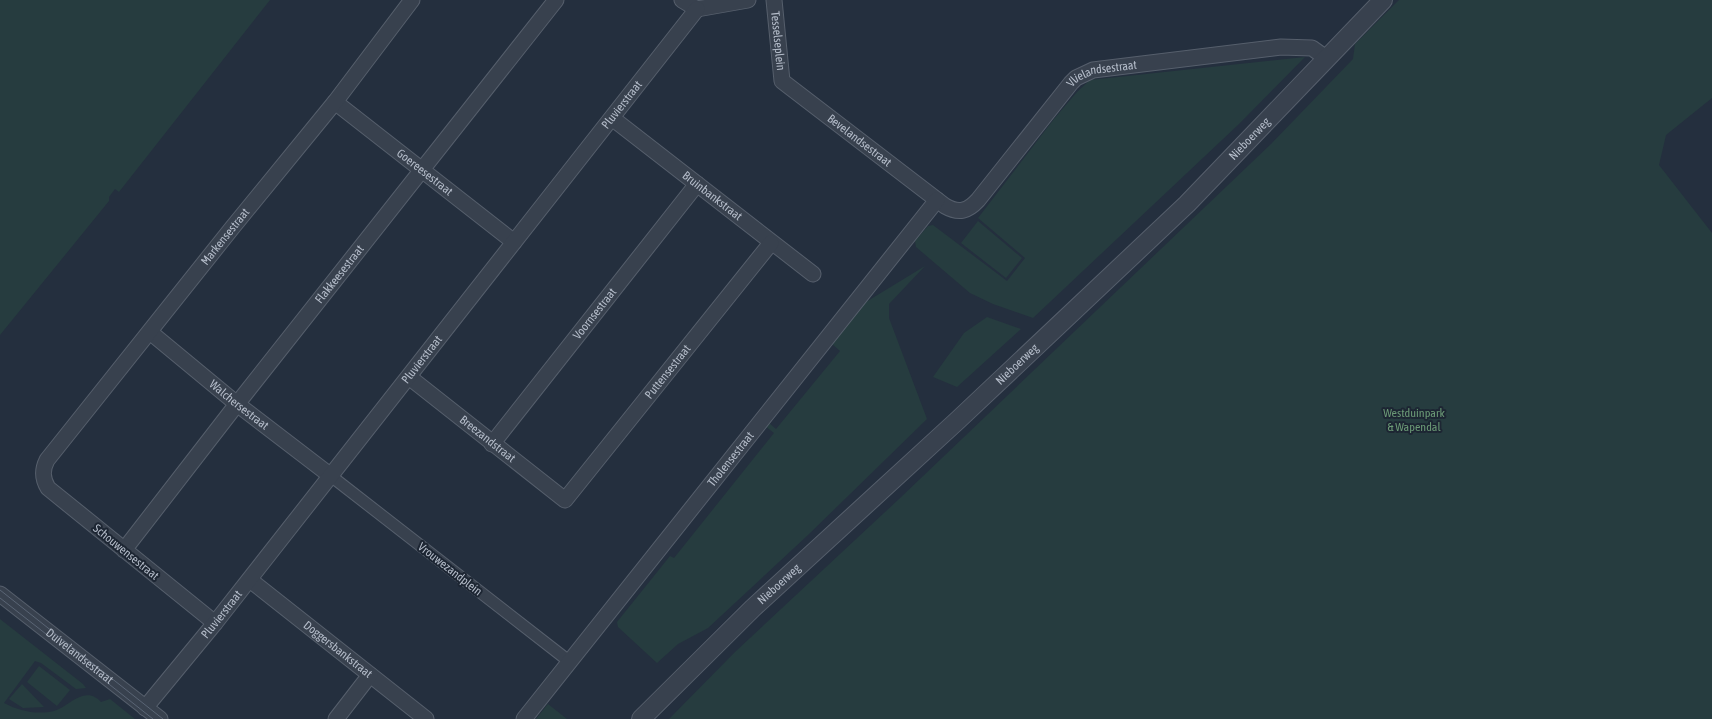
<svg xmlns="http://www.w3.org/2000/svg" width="1712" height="719" font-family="'Asap Condensed',sans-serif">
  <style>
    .green { fill: #263c3f }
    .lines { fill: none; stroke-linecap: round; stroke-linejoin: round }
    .pedestrian-casing { stroke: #565f6c; stroke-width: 13 }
    .minor-casing { stroke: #565f6c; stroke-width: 17 }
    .tertiary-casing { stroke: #565f6c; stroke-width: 20 }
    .pedestrian { stroke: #38414e; stroke-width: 11 }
    .minor { stroke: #38414e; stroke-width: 15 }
    .tertiary { stroke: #38414e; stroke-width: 18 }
    .tram { stroke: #5a6575; stroke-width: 1 }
    .labels { text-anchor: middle; stroke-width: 4; stroke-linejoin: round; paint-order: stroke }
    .street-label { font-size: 12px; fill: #b4bcc9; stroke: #1d2633 }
    .park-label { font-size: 12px; fill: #6b9a76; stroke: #1d2633 }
  </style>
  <rect width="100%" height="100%" fill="#242f3e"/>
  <!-- green -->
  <path class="green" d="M 0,0 L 270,0 L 119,192 L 115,189 L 109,197 L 109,201 L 0,335 Z
    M 1399,0 L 1712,0 L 1712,98 L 1666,135 L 1659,165 L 1712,233 L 1712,719 L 669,719 L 735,652 L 899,499 L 1271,144 L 1353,59 L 1355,44 Z
    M 1305,57 L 1239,124 L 1033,318 L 993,304 L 970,293 L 916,247 L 915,241 L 928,226 L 933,225 L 1007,281 L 1025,258 L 978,218 L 1054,119 L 1077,92 L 1090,80 Z
    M 978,221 L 1022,258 L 1006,278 L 961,243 Z
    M 925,266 L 889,304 L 889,318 L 927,419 L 808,535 L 708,628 L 678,644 L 657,663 L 618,627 L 617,622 L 670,556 L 674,558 L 774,433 L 765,426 L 768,422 L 776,429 L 840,351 L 831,343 L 866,302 Z
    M 987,317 L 1021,329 L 957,387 L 933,377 L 964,333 Z
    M 0,619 L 83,684 L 86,688 L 76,689 L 41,663 L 35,661 L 4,703 C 19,711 37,715 54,711 C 68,708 84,684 101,702 L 110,699 L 135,719 L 0,719 Z
    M 39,666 L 70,690 L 57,706 L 27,682 Z
    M 22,684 L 44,707 L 23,708 L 9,699 Z
    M 548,704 L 567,719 L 536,719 Z"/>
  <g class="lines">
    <!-- pedestrian casing -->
    <g class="pedestrian-casing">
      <path id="pedestrian" d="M 331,476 L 570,662"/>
    </g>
    <!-- minor casing -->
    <g class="minor-casing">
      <g id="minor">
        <path d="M 682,0 L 697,9"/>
        <path id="s1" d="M 774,0 L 782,81 L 945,206 C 959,214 968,211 978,200 L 1071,83 L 1076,78 L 1093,70 L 1281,47 L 1312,48 L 1326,58"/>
        <path d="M 697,9 L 748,0"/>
        <path id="s2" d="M 335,102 L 514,242"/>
        <path id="s3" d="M 612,118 L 813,274"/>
        <path id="s4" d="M 150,332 L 237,404 L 331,476"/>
        <path id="s5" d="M 409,377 L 565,500 L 771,243"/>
        <path id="s6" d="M 492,444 L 697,184"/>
        <path id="s7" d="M 124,550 L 237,404 L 556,0"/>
        <path id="s8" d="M 250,580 L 426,719"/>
        <path id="s9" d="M 0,594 L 160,719"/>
        <path id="s10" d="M 215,623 L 48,488 C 42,478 42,470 47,460 L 232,228 L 335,102 L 412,0"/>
        <path id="s11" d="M 145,708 L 215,623 L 697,9"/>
        <path d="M 336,719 L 370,675"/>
        <path id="s12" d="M 524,719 L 937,200"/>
      </g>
    </g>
    <!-- tertiary casing -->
    <g class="tertiary-casing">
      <g id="tertiary">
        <path id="s13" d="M 641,719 L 753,608 L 958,420 L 1187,204 L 1383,0"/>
      </g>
    </g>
    <!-- pedestrian -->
    <use href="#pedestrian" class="pedestrian"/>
    <!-- minor -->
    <use href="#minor" class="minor"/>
    <!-- tertiary -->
    <use href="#tertiary" class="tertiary"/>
    <!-- tram -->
    <path class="tram" d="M 0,590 L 163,719
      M 0,598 L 46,634
      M 100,677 L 153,719"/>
  </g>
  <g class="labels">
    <!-- street labels -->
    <g class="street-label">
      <text dy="4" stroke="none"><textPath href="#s1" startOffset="41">Tesselseplein</textPath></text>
      <text dy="4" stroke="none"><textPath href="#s1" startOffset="507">Vlielandsestraat</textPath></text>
      <text dy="4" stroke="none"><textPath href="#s11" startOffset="769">Pluvierstraat</textPath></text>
      <text dy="4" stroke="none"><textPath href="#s13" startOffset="841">Nieboerweg</textPath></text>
      <text dy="4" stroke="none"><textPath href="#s1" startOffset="179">Bevelandsestraat</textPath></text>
      <text dy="4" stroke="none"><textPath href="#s2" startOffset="114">Goereesestraat</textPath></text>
      <text dy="4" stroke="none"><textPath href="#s3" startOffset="127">Bruinbankstraat</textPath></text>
      <text dy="4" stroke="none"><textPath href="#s10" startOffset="530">Markensestraat</textPath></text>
      <text dy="4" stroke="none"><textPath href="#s7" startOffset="350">Flakkeesestraat</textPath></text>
      <text dy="4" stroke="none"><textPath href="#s6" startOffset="166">Voornsestraat</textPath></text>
      <text dy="4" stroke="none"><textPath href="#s11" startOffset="445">Pluvierstraat</textPath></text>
      <text dy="4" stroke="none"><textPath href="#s13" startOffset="517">Nieboerweg</textPath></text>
      <text dy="4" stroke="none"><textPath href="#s5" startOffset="363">Puttensestraat</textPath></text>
      <text dy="4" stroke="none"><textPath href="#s4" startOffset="115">Walchersestraat</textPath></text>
      <text dy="4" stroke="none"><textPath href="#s5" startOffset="100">Breezandstraat</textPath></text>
      <text dy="4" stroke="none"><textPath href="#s12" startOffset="332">Tholensestraat</textPath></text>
      <text transform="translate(126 552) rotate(39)" y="4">Schouwensestraat</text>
      <text transform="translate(450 569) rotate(38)" y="4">Vrouwezandplein</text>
      <text dy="4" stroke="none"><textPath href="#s13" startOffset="193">Nieboerweg</textPath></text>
      <text dy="4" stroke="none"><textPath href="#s11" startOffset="121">Pluvierstraat</textPath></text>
      <text dy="4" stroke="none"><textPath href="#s8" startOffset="112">Doggersbankstraat</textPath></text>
      <text dy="4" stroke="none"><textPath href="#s9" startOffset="101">Duivelandsestraat</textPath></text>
    </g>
    <!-- park labels -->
    <g class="park-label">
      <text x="1414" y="417">Westduinpark<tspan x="1414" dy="14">&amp; Wapendal</tspan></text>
    </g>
  </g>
</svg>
